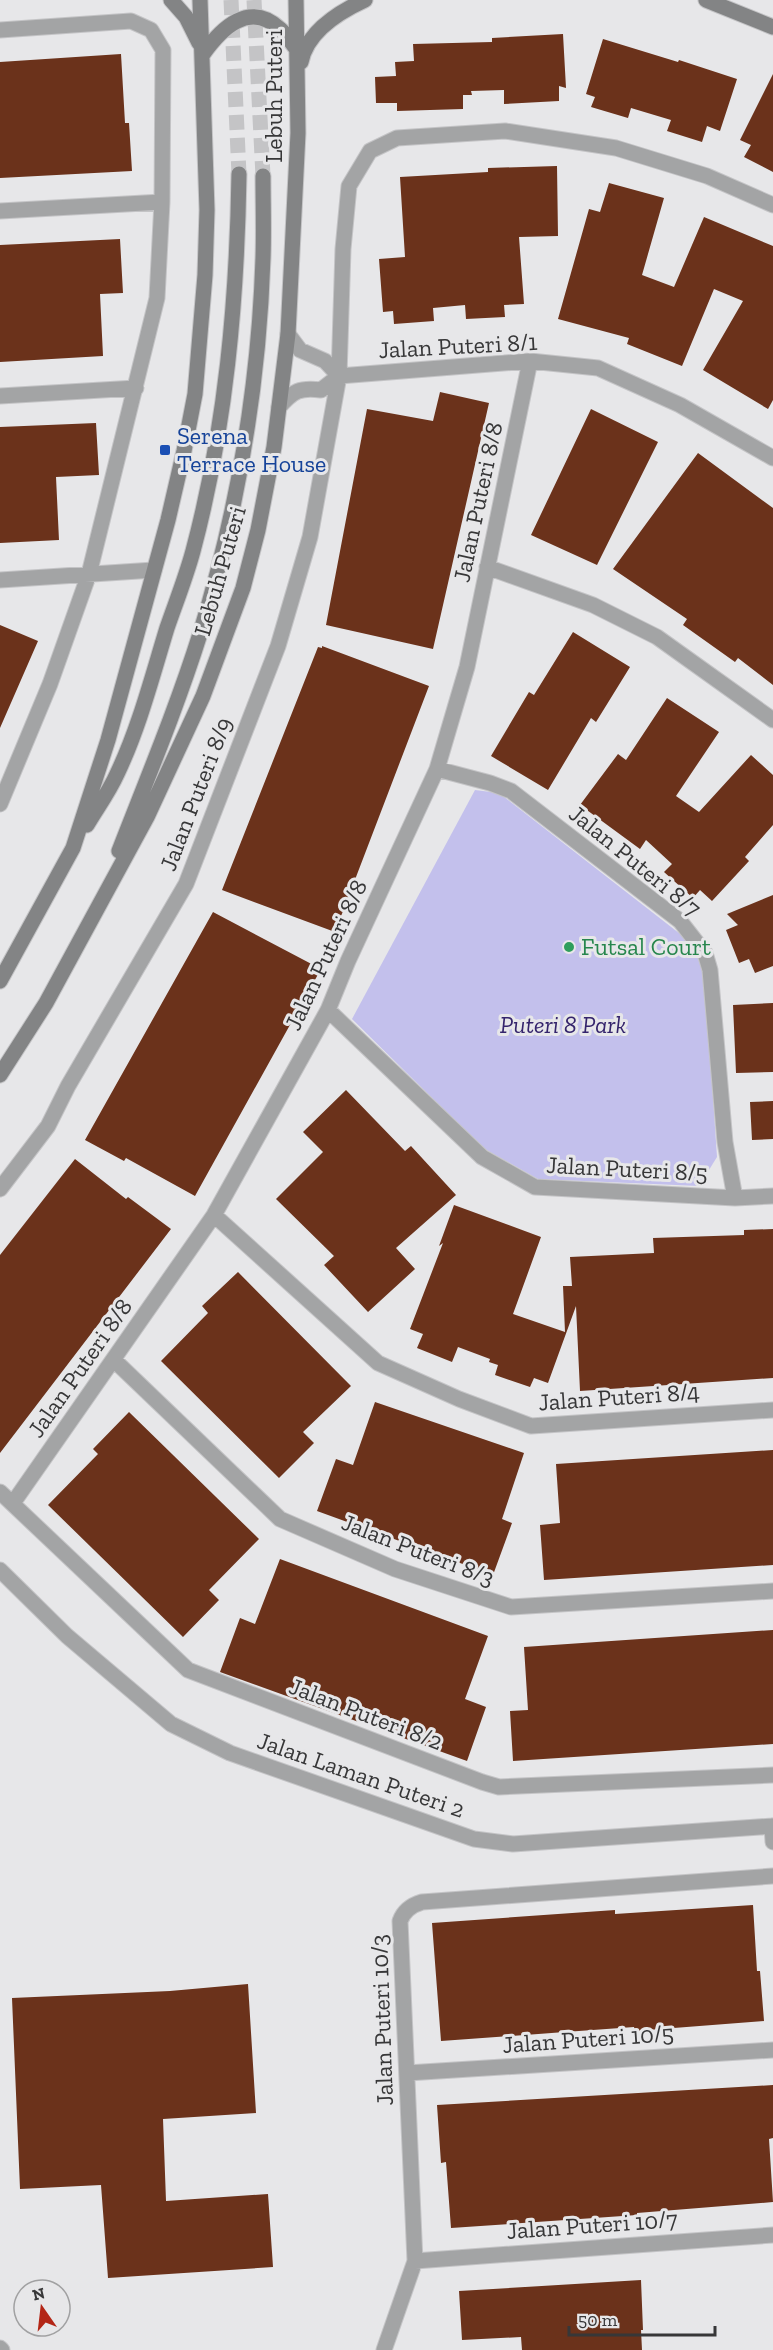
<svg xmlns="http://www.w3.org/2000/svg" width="773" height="2350" font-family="'Zilla Slab',serif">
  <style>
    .green { fill: #c3c0ec }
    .building { fill: #6b321b }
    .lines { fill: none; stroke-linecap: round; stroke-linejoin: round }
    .secondary-tunnel { stroke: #c4c4c6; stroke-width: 15; stroke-dasharray: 15 8; stroke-linecap: butt }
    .street-casing { stroke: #c4c4c6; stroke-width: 17 }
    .secondary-casing { stroke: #c4c4c6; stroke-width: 17 }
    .street { stroke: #a3a4a5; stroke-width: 15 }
    .secondary { stroke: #838485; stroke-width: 15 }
    .transit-dot { fill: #1a4fb4; stroke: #e7e7e9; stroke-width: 2 }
    .leisure-dot { fill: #2e9e5b; stroke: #e7e7e9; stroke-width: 2 }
    .labels { text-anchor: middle; stroke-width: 6; stroke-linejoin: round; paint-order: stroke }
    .street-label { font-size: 24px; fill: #373738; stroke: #e7e7e9 }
    .transit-label { font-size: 24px; fill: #164399; stroke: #e7e7e9; text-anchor: start }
    .leisure-label { font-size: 24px; fill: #27864d; stroke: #e7e7e9; text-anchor: start }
    .park-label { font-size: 24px; font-style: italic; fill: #34246c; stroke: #e7e7e9 }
  </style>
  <rect width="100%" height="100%" fill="#e7e7e9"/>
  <!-- green -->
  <path class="green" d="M 475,790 L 499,793 L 693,944 L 705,979 L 717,1157 L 699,1186 L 538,1179 L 483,1148 L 352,1019 Z"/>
  <!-- building -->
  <path class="building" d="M 563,34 L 566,88 L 559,86 L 559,101 L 504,104 L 504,90 L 471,91 L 472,95 L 463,95 L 463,109 L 397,111 L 397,103 L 376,103 L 375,77 L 396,76 L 395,62 L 414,61 L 413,44 L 492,42 L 492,38 Z
    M 603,39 L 678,62 L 679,60 L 737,79 L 720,131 L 707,126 L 702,142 L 667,131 L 671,120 L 631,108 L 628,118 L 591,107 L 595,97 L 586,94 Z
    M 121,54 L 125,123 L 129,123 L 132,171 L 0,178 L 0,62 Z
    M 773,74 L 773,172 L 744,157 L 751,145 L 740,140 Z
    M 557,166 L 558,236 L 519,237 L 524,304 L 504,305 L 505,317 L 466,319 L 465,305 L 433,308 L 434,321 L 394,324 L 393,311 L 383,312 L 379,259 L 405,257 L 400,177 L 488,172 L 488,168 Z
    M 609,183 L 664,198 L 642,275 L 674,287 L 704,217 L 773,246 L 773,400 L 768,409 L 703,370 L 743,301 L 714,289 L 682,366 L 627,344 L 629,338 L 558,319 L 589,209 L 600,212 Z
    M 120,239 L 123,293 L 100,294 L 103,356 L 0,362 L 0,245 Z
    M 440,392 L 489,403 L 433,649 L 326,625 L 367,409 L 433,421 Z
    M 591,409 L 658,442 L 597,565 L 531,535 Z
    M 96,423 L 99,475 L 56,477 L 59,540 L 0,543 L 0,427 Z
    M 698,453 L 773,508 L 773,685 L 738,658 L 735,662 L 683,625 L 687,619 L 613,569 Z
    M 0,625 L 38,641 L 0,728 Z
    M 573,632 L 630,667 L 596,722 L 591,718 L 548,790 L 491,756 L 529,692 L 534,695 Z
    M 322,646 L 429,686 L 335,932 L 222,890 L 318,647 L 322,648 Z
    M 667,698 L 719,732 L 676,796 L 699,812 L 751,755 L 773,775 L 773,825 L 745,857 L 749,861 L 712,901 L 700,890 L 693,898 L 664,872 L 672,864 L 646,840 L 640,849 L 580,805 L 618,754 L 626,760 Z
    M 773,895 L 773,966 L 755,973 L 749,959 L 739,963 L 726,930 L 738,925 L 727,914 Z
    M 213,912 L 321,969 L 195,1196 L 126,1158 L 124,1161 L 85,1140 Z
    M 773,1003 L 773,1072 L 736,1073 L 733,1005 Z
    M 346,1090 L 405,1151 L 411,1146 L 456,1195 L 396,1248 L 415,1269 L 368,1312 L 324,1265 L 334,1256 L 276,1199 L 323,1152 L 303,1132 Z
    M 773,1101 L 773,1139 L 752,1140 L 750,1102 Z
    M 75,1159 L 126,1199 L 128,1197 L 171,1229 L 0,1453 L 0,1255 Z
    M 454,1205 L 541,1237 L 513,1314 L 565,1332 L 563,1286 L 572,1286 L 570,1257 L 654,1253 L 653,1238 L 744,1235 L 744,1230 L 773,1229 L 773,1378 L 580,1391 L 576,1306 L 548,1383 L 534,1378 L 530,1387 L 495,1375 L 498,1365 L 489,1362 L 490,1359 L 458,1347 L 452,1362 L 417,1348 L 423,1334 L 410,1329 L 443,1243 L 439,1246 Z
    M 238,1272 L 351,1386 L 303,1432 L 314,1443 L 279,1478 L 161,1361 L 208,1313 L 202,1306 Z
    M 375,1402 L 524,1453 L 502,1519 L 512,1523 L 493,1575 L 317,1511 L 336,1459 L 353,1465 Z
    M 129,1412 L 259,1539 L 209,1590 L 219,1600 L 183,1637 L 48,1505 L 98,1454 L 93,1449 Z
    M 773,1450 L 773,1565 L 544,1580 L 540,1525 L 560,1523 L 556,1464 Z
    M 280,1559 L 488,1636 L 465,1699 L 486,1707 L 467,1761 L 220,1672 L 240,1618 L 255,1624 Z
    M 773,1630 L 773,1744 L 513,1761 L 510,1711 L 528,1710 L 524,1647 Z
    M 753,1905 L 757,1971 L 760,1971 L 764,2021 L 635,2031 L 634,2027 L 441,2041 L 432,1923 L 615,1910 L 615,1914 Z
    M 248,1984 L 256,2113 L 163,2119 L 166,2201 L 268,2194 L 273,2267 L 108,2278 L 101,2185 L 20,2189 L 12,1998 L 170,1991 Z
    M 773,2085 L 773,2138 L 769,2139 L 773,2202 L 637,2213 L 637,2215 L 451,2228 L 446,2162 L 441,2163 L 437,2105 Z
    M 641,2280 L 643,2330 L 641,2330 L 642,2350 L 522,2350 L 521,2337 L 462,2340 L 459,2291 Z"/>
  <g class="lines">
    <!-- secondary-tunnel -->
    <path class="secondary-tunnel" d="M 231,0 L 239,174
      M 254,0 L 263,176"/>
    <!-- street casing -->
    <g class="street-casing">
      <path id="street" d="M 0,30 L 131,21 L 151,30 L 163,50 L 162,202 L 157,298 L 89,574 L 50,684 L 0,804
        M 0,211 L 162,202
        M 288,334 L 300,350 L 325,361 L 339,376
        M 0,396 L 136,388
        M 279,407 C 293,391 300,387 321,390 L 339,376 L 530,361 L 598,368 L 680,405 L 773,458
        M 487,567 L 593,605 L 657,637 L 773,720
        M 0,580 L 154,570
        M 437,769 L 490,783 L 511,791 L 680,921 L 705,953 L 710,970 L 725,1142 L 735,1198
        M 328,1010 L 482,1157 L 535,1187 L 735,1198 L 773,1196
        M 0,1189 L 48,1126 L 68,1086 L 186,884 L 278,646 L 310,537 L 339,376 L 343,249 L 349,186 L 370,151 L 397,138 L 505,131 L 616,148 L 707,176 L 773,205
        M 214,1215 L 378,1363 L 459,1399 L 531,1426 L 773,1410
        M 114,1360 L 280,1519 L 395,1569 L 511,1607 L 773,1591
        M 0,1492 L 188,1670 L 482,1782 L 499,1787 L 773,1775
        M 13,1503 L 214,1215 L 328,1010 L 348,961 L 437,769 L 467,667 L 530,361
        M 0,1570 L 67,1636 L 171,1724 L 230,1753 L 474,1839 L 513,1844 L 773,1826
        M 772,1826 L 773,1842
        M 407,2073 L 773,2050
        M 415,2261 L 773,2235
        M 0,2348 L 2,2350
        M 384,2350 L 415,2261 L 400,1921 C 404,1910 412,1905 422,1902 L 773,1876"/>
    </g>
    <!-- secondary casing -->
    <g class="secondary-casing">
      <path id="secondary" d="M 171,0 L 186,17 L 199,43
        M 706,0 L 773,27
        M 203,54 C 221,29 249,0 280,29 C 287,35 292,44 298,51
        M 301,62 C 307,32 339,12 365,0
        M 87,825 C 97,808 109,792 117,774 C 139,728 152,677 167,628 C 176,602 186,577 193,551 C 226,427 237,301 239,174
        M 119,851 C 147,779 177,707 200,634 C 237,513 259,384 263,258 C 264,231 263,203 263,176
        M 0,981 L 73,848 L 108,740 L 168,520 L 184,451 L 195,394 L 205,275 L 207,210 L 200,0
        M 0,1075 L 46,1003 L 147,817 L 203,696 L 243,588 L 258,530 L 274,447 L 288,334 L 298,133 L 296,0"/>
    </g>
    <!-- street -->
    <use href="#street" class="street"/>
    <!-- secondary -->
    <use href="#secondary" class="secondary"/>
  </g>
  <!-- markers -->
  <rect class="transit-dot" x="159" y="444" width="12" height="12" rx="3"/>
  <circle class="leisure-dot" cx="569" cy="947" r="6"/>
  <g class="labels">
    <!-- street labels -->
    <g class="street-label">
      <text transform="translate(274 96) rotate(-90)" y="8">Lebuh Puteri</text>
      <text transform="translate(458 346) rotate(-3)" y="8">Jalan Puteri 8/1</text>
      <text transform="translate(478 502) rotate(-78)" y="8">Jalan Puteri 8/8</text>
      <text transform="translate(220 571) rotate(-74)" y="8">Lebuh Puteri</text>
      <text transform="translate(196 794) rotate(-69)" y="8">Jalan Puteri 8/9</text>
      <text transform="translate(635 861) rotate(39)" y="8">Jalan Puteri 8/7</text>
      <text transform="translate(326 955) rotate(-65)" y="8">Jalan Puteri 8/8</text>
      <text transform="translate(627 1169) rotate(3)" y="8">Jalan Puteri 8/5</text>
      <text transform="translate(80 1368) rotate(-55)" y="8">Jalan Puteri 8/8</text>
      <text transform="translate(619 1397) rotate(-4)" y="8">Jalan Puteri 8/4</text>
      <text transform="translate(418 1550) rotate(21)" y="8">Jalan Puteri 8/3</text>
      <text transform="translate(366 1714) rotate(21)" y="8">Jalan Puteri 8/2</text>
      <text transform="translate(361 1775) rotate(19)" y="8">Jalan Laman Puteri 2</text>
      <text transform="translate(382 2020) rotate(-92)" y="8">Jalan Puteri 10/3</text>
      <text transform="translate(588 2039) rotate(-4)" y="8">Jalan Puteri 10/5</text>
      <text transform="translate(592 2225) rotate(-4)" y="8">Jalan Puteri 10/7</text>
    </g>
    <!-- transit labels -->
    <g class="transit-label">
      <text x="177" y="444">Serena<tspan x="177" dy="28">Terrace House</tspan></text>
    </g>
    <!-- leisure labels -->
    <g class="leisure-label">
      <text x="581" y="955">Futsal Court</text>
    </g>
    <!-- park labels -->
    <g class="park-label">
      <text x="563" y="1033">Puteri 8 Park</text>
    </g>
  </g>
  <!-- north arrow -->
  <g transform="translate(42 2308) rotate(346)"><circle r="28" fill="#e7e7e9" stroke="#a1a1a2" stroke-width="1.5"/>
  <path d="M0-4.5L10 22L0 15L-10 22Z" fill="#b32616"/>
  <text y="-9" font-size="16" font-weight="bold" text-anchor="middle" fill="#373738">N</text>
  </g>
  <!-- scale -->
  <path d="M569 2326v9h146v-9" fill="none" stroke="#373738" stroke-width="3"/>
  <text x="578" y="2326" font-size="18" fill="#373738" stroke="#e7e7e9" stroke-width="4.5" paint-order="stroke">50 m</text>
</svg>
